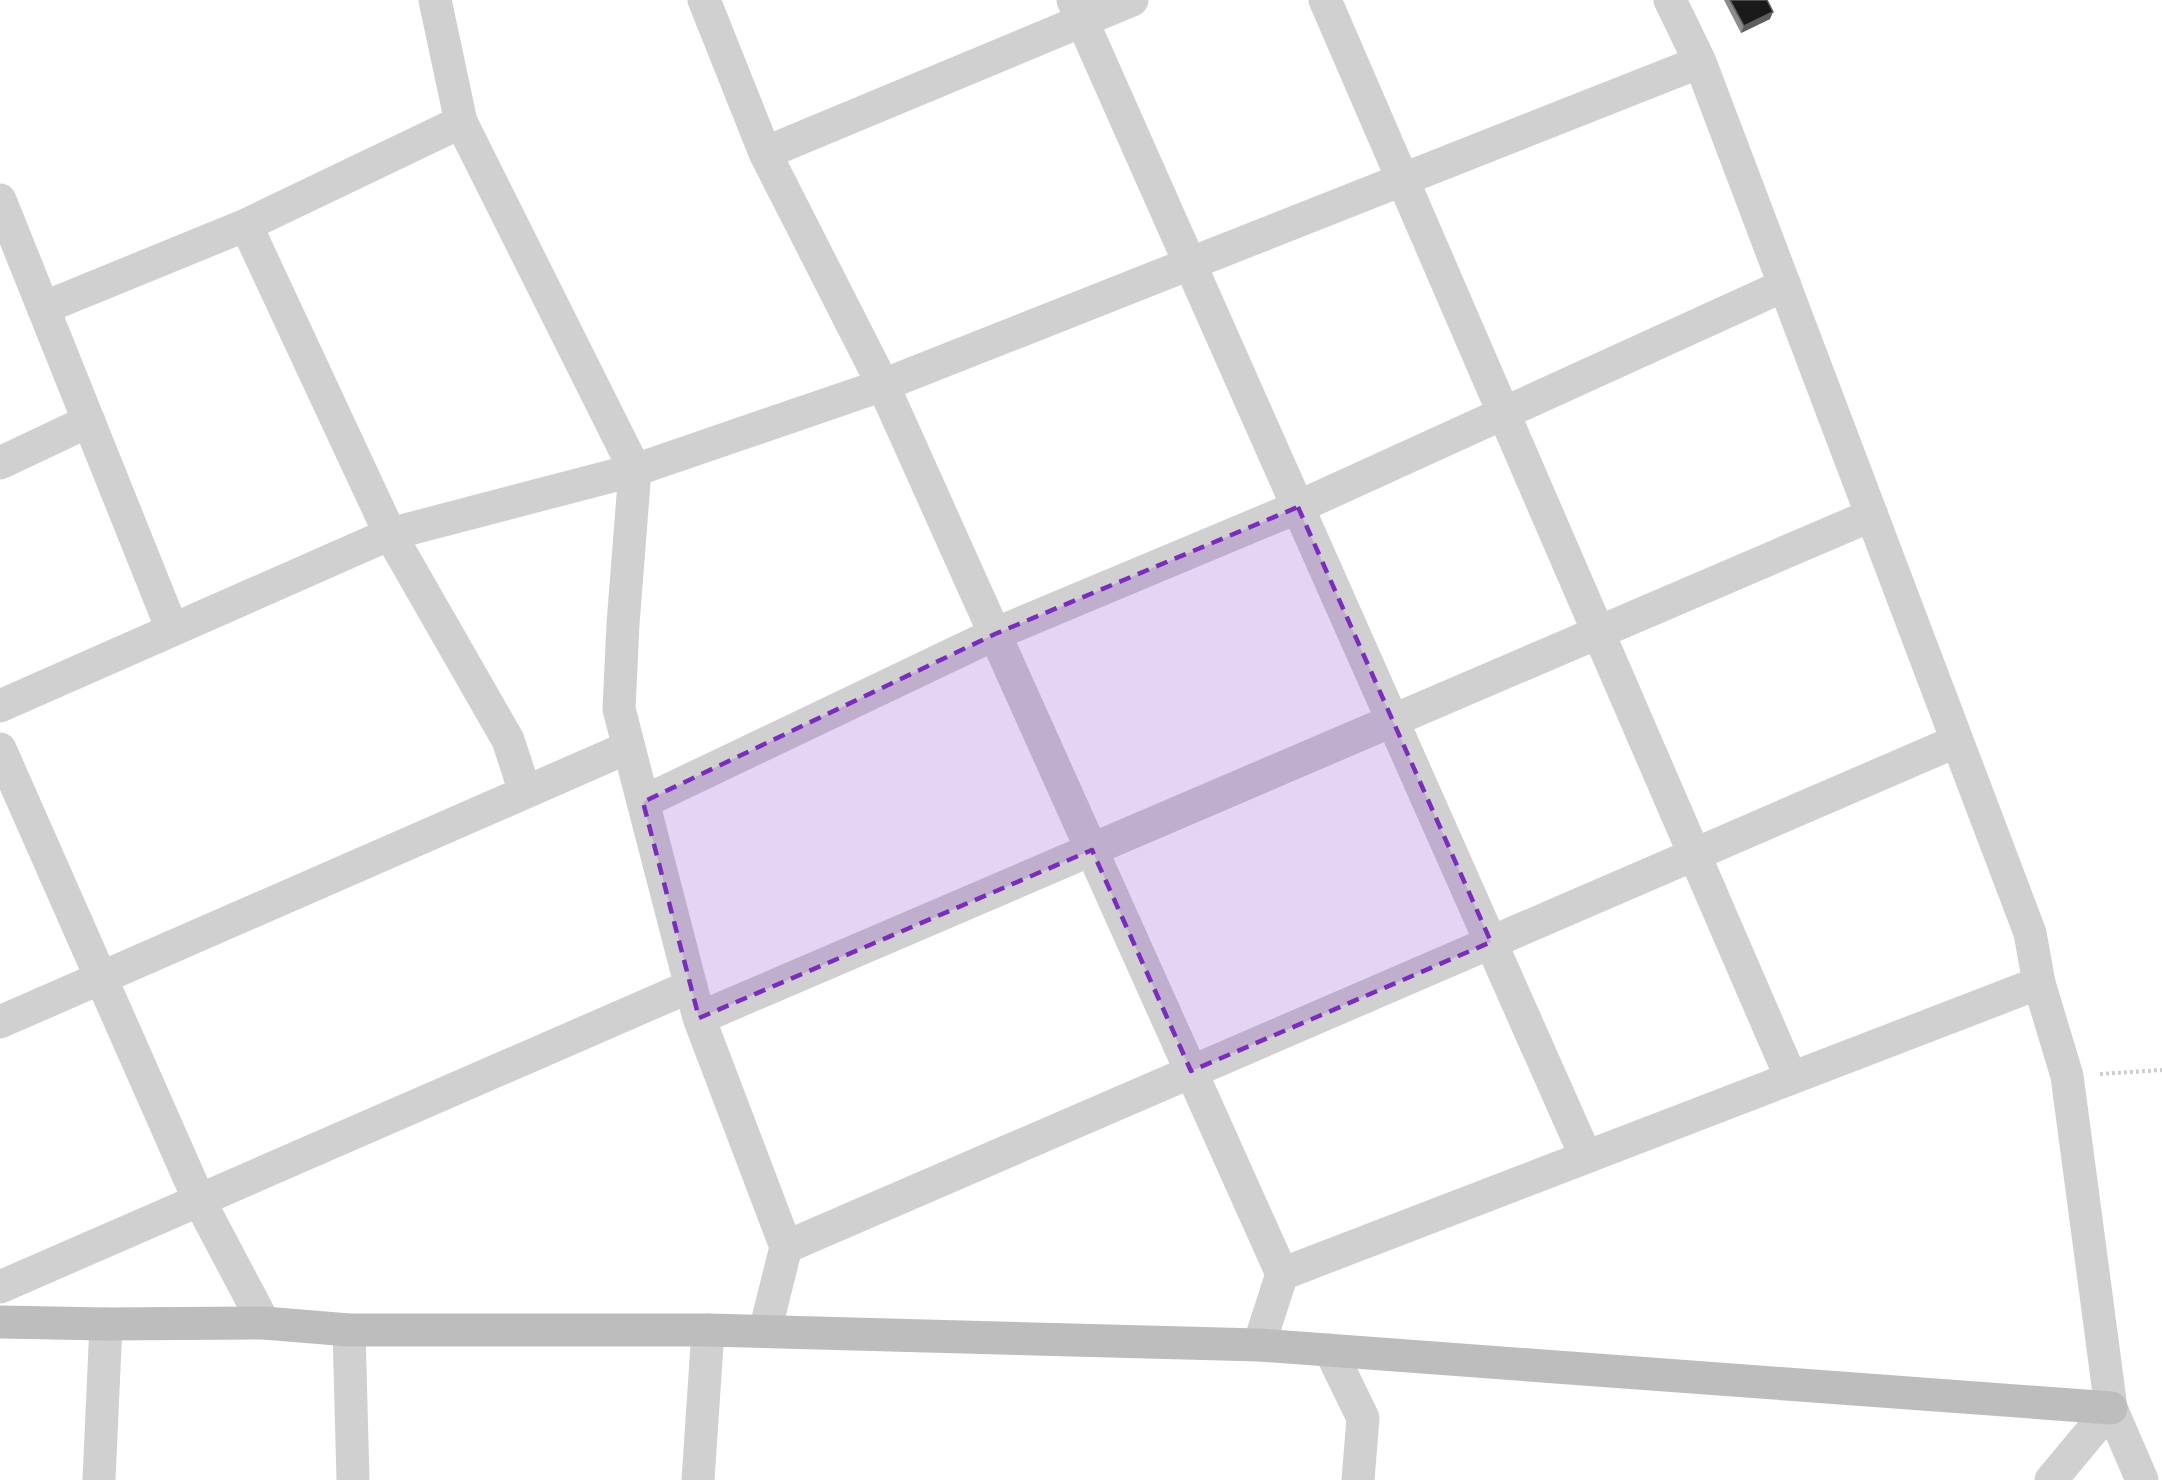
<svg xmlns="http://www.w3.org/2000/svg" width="2162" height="1480" font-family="Jost,sans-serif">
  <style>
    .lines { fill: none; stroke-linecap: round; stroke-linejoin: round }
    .path { stroke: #cdcdcd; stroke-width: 4; stroke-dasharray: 3 3; stroke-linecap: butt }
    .street { stroke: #d0d0d0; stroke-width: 33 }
    .secondary { stroke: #bdbdbd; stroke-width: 33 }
    .wall { fill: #8c8c8c }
    .shaded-wall { fill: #5f5f5f }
    .building { fill: #1a1a1a; stroke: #5f5f5f; stroke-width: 1.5 }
    .marked { fill: #7b2cbf; fill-opacity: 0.2; stroke: #7b2cbf; stroke-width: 4.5; stroke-dasharray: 12 8; stroke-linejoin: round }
  </style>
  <rect width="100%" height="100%" fill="#fff"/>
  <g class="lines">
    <!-- path -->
    <path class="path" d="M 2100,1074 L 2162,1070"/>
    <!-- street -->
    <path class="street" d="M 435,0 L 461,122 L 635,470 L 623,624 L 619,709 L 699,1018 L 786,1247 L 765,1331
      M 704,0 L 765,153 L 883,385 L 1282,1274 L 1259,1345
      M 1073,0 L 1586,1157
      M 1325,0 L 1791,1078
      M 1670,0 L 1700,62 L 2030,933 L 2039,983 L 2067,1076 L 2111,1408 L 2142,1480
      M 765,153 L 1132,0
      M 0,200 L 172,629
      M 246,225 L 390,534 L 508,740 L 525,792
      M 43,308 L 246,225 L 461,122
      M 0,463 L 89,421
      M 0,706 L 390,534 L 635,470 L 883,385 L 1700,62
      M 0,749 L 199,1200 L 264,1323
      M 643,802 L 995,634 L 1298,507 L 1785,285
      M 699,1018 L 1872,515
      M 0,1022 L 629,747
      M 786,1247 L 1957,741
      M 1282,1274 L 2039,983
      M 0,1287 L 691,986
      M 349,1330 L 353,1480
      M 1330,1350 L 1363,1418 L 1358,1480
      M 99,1480 L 106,1324
      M 698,1480 L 708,1330
      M 2051,1480 L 2111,1408"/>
    <!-- secondary -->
    <path class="secondary" d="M 0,1322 L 106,1324 L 264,1323 L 349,1330 L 708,1330 L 1259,1345 L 2111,1408"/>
  </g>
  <!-- wall -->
  <path class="wall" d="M 1724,0 L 1767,0 L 1770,19 L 1741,33 Z"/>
  <!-- shaded-wall -->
  <path class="shaded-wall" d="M 1773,12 L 1770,19 L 1741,33 L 1744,26 Z"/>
  <!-- building -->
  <path class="building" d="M 1730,0 L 1767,0 L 1773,12 L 1744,26 Z"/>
  <!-- marked area -->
  <path class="marked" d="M 1298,507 L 1491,942 L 1191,1071 L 1092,850 L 699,1018 L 643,802 L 995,634 Z"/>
</svg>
